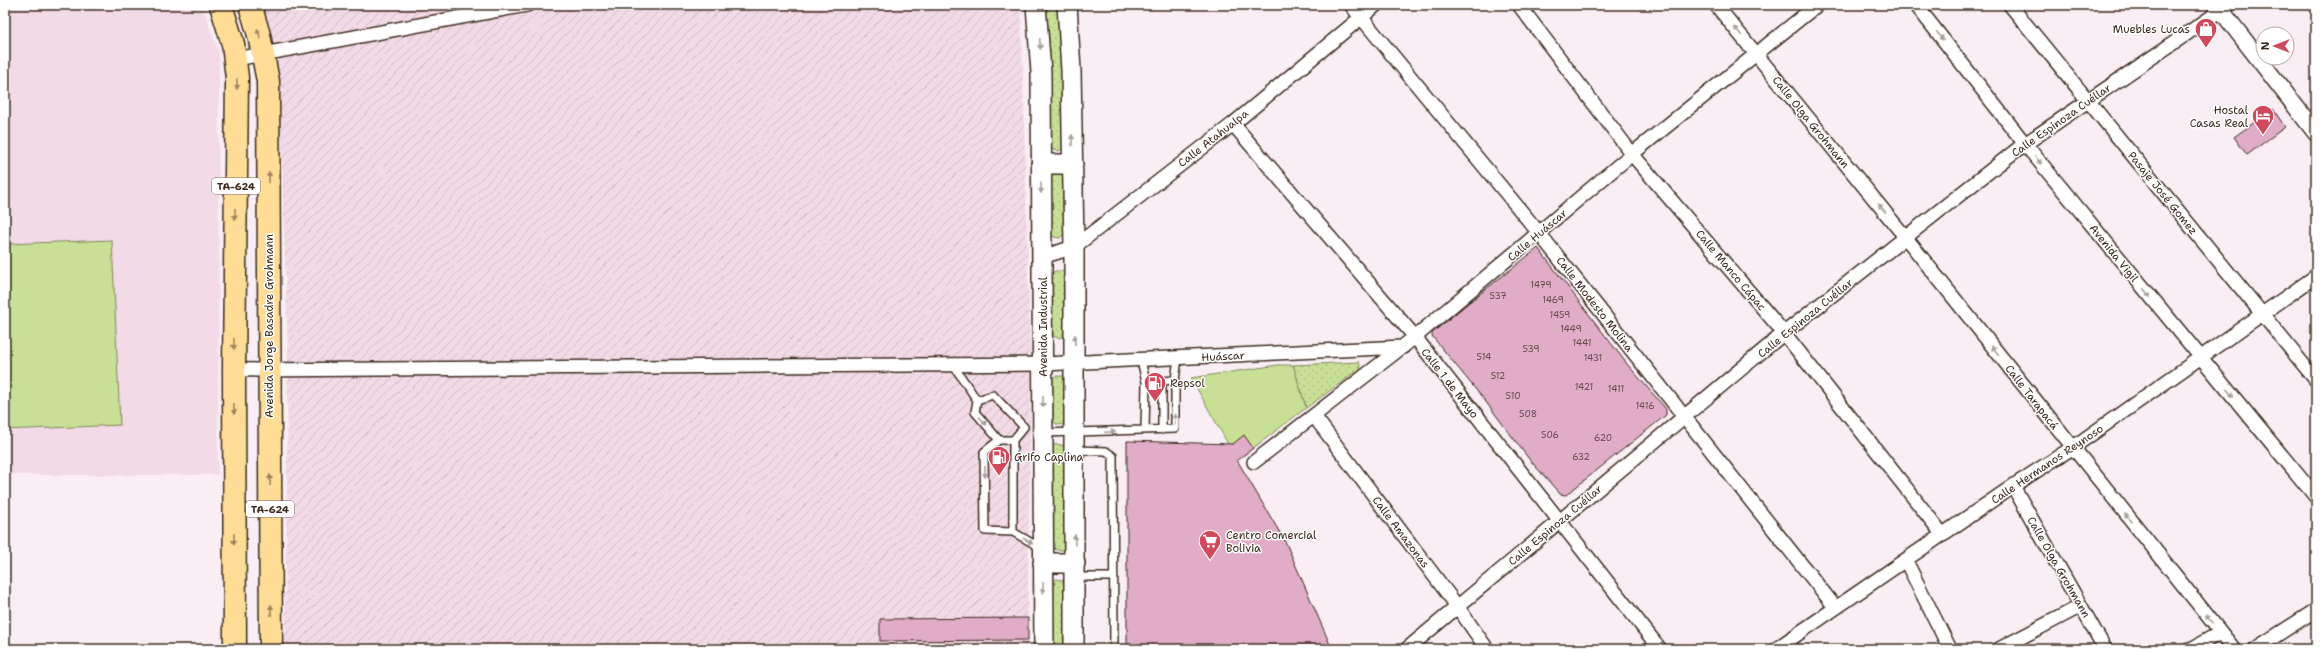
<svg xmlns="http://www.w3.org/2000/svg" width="2321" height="654" font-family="'Shantell Sans',sans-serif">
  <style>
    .built { fill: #f2dae6 }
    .industrial { fill: url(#industrial-furrows) }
    .green { fill: url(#green-dots); stroke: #82855a }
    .pitch { fill: #c8e096; stroke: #82855a }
    .building { fill: #e0acc7; stroke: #3b2a1e }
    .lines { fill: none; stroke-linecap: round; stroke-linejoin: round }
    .service-casing { stroke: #3b2a1e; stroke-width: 10 }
    .minor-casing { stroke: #3b2a1e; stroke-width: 16 }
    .tertiary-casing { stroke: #3b2a1e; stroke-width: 19 }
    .secondary-casing { stroke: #3b2a1e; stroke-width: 22 }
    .trunk-casing { stroke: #3b2a1e; stroke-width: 25 }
    .service { stroke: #fff; stroke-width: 7 }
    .minor { stroke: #fff; stroke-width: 13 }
    .tertiary { stroke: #fff; stroke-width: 16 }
    .secondary { stroke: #fff; stroke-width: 19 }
    .trunk { stroke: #ffdd96; stroke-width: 22 }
    .oneway { fill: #a79f9a }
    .oneway2 { fill: #9d845a }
    .labels { text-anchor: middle; stroke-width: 3; stroke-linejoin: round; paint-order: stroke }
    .number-label { font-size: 9px; fill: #644a48 }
    .shield { fill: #fff; stroke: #766a62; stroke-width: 1 }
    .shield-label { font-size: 10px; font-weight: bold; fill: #3b2a1e }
    .poi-label { font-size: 11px; fill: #3b2a1e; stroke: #fff; text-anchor: start }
    .street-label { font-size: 11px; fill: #3b2a1e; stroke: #fff }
  </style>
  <defs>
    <pattern id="industrial-furrows" width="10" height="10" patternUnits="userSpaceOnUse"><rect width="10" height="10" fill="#f2dae6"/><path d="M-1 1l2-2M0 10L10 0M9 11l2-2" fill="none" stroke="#d0bbc5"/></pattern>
    <pattern id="green-dots" width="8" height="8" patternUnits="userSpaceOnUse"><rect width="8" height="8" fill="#c8e096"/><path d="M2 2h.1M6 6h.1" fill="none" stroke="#adc081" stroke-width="1.8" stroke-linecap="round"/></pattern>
  </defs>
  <rect width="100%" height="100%" fill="#f9eef4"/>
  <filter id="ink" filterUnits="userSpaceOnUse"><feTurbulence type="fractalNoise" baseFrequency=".025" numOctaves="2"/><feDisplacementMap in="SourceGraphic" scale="8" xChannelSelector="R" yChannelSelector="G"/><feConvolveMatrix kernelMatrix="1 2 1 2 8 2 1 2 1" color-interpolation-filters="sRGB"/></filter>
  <g filter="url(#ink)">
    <!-- built -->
    <path class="built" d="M 5,5 L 202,5 L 219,54 L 218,475 L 5,475 Z"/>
    <!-- industrial -->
    <path class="industrial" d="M 260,5 L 1021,5 L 1031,385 L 1027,649 L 285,649 L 288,352 L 279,72 Z"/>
    <!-- green -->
    <path class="green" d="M 1046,5 L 1062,5 L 1065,146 L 1059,151 L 1053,150 L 1049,146 L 1050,51 Z
      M 1054,174 L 1062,174 L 1066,177 L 1066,232 L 1060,238 L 1054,237 L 1050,232 L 1050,177 Z
      M 1055,271 L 1062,271 L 1066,274 L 1066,333 L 1060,338 L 1055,337 L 1050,333 L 1051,274 Z
      M 1359,362 L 1361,368 L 1306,408 L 1293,365 Z
      M 1056,376 L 1063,376 L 1067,379 L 1067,420 L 1062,425 L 1056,424 L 1051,419 L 1051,379 Z
      M 1056,444 L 1067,446 L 1068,546 L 1062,550 L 1056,550 L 1051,545 L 1051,448 Z
      M 1056,579 L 1067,581 L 1068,649 L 1052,649 L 1051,582 Z"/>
    <!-- pitch -->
    <path class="pitch" d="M 112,240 L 120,425 L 5,430 L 5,244 Z
      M 1278,365 L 1293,365 L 1306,408 L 1244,455 L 1236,458 L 1191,378 Z"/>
    <!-- building -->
    <path class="building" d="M 2273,109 L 2285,127 L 2247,155 L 2234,137 Z
      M 1538,248 L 1627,364 L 1666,409 L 1666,415 L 1566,495 L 1560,494 L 1529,459 L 1486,402 L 1432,336 L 1432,333 L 1467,304 Z
      M 1244,435 L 1253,448 L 1237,460 L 1286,543 L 1332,649 L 1127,649 L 1127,441 L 1233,444 Z
      M 1028,618 L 1028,640 L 880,641 L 880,619 Z"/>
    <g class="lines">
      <!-- service casing -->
      <g class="service-casing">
        <path id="service" d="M 1141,360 L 1146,382 L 1145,430
          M 953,365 L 977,400 L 975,412 L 999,440
          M 1162,381 L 1162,430
          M 1146,382 L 1175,380
          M 977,400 L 993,395 L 1024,427 L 1013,440 L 1013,532
          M 1043,433 L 1175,429 L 1175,380 L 1178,358
          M 1013,440 L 999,440 L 984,452 L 985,531 L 1013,532 L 1041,548
          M 1075,450 L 1106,451 L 1113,456 L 1114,649
          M 1075,577 L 1114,577"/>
      </g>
      <!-- minor casing -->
      <g class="minor-casing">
        <path id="minor" d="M 1351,5 L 1539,233 L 1835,607
          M 1519,5 L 1632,154 L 1784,333 L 1943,535
          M 1716,5 L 1906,238 L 2234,649
          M 1916,5 L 2025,144 L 2316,497
          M 2010,5 L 2316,380
          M 236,59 L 527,5
          M 1233,124 L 1415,337 L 1660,649
          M 1042,257 L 1074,247 L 1233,124 L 1376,5
          M 234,370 L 1043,364 L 1403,347
          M 1314,416 L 1457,606 L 1487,649
          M 1254,462 L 1415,337 L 1632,154 L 1817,5
          M 2013,486 L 2105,649
          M 1906,561 L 1950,649
          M 1407,649 L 1784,333 L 2019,148 L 2229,5
          M 1776,649 L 2013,486 L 2072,448 L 2316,276
          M 1999,649 L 2081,606
          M 2191,649 L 2220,633
          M 2255,649 L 2316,610"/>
      </g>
      <!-- tertiary casing -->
      <g class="tertiary-casing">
        <path id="tertiary" d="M 2217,5 L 2316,133"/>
      </g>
      <!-- secondary casing -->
      <g class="secondary-casing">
        <path id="secondary" d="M 1036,5 L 1041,72 L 1044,649
          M 1067,5 L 1071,70 L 1074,247 L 1074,649
          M 1041,164 L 1073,164
          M 1043,563 L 1075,563"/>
      </g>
      <!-- trunk casing -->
      <g class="trunk-casing">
        <path id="trunk" d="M 221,5 L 233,44 L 237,78 L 234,370 L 235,649
          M 250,5 L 259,35 L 268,81 L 271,649"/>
      </g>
      <!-- service -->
      <use href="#service" class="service"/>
      <!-- minor -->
      <use href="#minor" class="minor"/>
      <!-- tertiary -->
      <use href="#tertiary" class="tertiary"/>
      <!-- secondary -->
      <use href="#secondary" class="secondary"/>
      <!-- trunk -->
      <use href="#trunk" class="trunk"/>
    </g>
    <!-- one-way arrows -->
    <defs><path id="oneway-solid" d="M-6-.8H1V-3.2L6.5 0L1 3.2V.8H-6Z"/></defs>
    <g class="oneway">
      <use href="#oneway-solid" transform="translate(1738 31) rotate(-129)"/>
      <use href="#oneway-solid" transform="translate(1940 36) rotate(52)"/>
      <use href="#oneway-solid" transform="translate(1040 44) rotate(87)"/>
      <use href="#oneway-solid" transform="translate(1072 140) rotate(-91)"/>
      <use href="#oneway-solid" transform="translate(2038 160) rotate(51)"/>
      <use href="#oneway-solid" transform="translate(1041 188) rotate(89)"/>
      <use href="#oneway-solid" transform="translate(1882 208) rotate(-129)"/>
      <use href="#oneway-solid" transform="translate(2147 293) rotate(51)"/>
      <use href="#oneway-solid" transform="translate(1075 340) rotate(-90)"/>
      <use href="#oneway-solid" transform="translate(1995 350) rotate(-128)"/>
      <use href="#oneway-solid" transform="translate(2230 393) rotate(50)"/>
      <use href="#oneway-solid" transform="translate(1043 402) rotate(90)"/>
      <use href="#oneway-solid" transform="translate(1175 419) rotate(-90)"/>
      <use href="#oneway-solid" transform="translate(983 421) rotate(48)"/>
      <use href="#oneway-solid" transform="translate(1110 432) rotate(-3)"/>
      <use href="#oneway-solid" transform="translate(985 472) rotate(90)"/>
      <use href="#oneway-solid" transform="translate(2128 518) rotate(-129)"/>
      <use href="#oneway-solid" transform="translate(1075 540) rotate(-90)"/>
      <use href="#oneway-solid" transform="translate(1028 541) rotate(30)"/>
      <use href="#oneway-solid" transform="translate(1043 588) rotate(90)"/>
      <use href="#oneway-solid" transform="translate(2209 619) rotate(-129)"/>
    </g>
    <g class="oneway2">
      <use href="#oneway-solid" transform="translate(259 34) rotate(-106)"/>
      <use href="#oneway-solid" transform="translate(237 84) rotate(91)"/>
      <use href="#oneway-solid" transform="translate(269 177) rotate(-90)"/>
      <use href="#oneway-solid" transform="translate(235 214) rotate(91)"/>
      <use href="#oneway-solid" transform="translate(234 344) rotate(91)"/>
      <use href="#oneway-solid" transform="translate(234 409) rotate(90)"/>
      <use href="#oneway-solid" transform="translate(270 480) rotate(-90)"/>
      <use href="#oneway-solid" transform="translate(234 539) rotate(90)"/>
      <use href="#oneway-solid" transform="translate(271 610) rotate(-90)"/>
    </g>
  </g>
  <!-- icons -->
  <defs>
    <g id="shop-pin" transform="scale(1.15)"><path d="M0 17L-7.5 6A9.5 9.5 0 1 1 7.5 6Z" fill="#d1495b" stroke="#fff"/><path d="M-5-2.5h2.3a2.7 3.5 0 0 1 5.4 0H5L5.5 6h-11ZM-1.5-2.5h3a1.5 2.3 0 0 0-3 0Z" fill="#fff"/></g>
    <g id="hotel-pin" transform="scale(1.15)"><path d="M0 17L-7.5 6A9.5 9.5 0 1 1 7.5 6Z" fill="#d1495b" stroke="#fff"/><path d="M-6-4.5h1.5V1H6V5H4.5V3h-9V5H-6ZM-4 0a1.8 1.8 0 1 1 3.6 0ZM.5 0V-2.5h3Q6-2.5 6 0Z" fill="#fff"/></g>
    <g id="fuel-pin" transform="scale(1.15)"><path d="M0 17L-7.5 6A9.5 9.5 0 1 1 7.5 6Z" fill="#d1495b" stroke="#fff"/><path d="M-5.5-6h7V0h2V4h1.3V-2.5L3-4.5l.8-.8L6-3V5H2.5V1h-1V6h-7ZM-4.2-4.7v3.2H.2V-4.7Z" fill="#fff"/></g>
    <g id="supermarket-pin" transform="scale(1.15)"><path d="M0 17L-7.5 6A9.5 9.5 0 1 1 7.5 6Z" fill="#d1495b" stroke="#fff"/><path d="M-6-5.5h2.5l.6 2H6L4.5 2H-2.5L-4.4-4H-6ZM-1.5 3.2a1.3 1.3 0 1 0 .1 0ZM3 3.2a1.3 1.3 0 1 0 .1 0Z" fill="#fff"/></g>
  </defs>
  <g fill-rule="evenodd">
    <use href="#shop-pin" x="2206" y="29"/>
    <use href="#hotel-pin" x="2263" y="116"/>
    <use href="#fuel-pin" x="1155" y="383"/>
    <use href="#fuel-pin" x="999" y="457"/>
    <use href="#supermarket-pin" x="1210" y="541"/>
  </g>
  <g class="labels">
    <!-- number labels -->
    <g class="number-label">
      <text x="1541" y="288">1479</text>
      <text x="1498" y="299">537</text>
      <text x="1553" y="303">1469</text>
      <text x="1560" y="318">1459</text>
      <text x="1571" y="332">1449</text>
      <text x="1582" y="346">1441</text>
      <text x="1531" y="352">539</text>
      <text x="1484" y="360">514</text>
      <text x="1593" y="361">1431</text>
      <text x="1498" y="379">512</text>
      <text x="1584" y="390">1421</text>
      <text x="1616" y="392">1411</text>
      <text x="1513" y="399">510</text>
      <text x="1645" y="409">1416</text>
      <text x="1528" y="417">508</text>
      <text x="1550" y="438">506</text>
      <text x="1603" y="441">620</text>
      <text x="1581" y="460">632</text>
    </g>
    <!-- shield labels -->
    <g class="shield">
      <rect x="212" y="178" width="48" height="16" rx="3"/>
      <rect x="246" y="501" width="48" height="16" rx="3"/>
    </g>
    <g class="shield-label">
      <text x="236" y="190">TA-624</text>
      <text x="270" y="513">TA-624</text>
    </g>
    <!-- poi labels -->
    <g class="poi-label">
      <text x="2190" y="33" text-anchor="end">Muebles Lucas</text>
      <text x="2248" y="114" text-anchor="end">Hostal<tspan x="2248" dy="13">Casas Real</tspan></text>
      <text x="1170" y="387">Repsol</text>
      <text x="1014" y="461">Grifo Caplina</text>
      <text x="1226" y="539">Centro Comercial<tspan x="1226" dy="13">Bolivia</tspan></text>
    </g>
    <!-- street labels -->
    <g class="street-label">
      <text transform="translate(2061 120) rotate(-35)" y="4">Calle Espinoza Cuéllar</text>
      <text transform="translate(1811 122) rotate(51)" y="4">Calle Olga Grohmann</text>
      <text transform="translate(1213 138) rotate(-38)" y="4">Calle Atahualpa</text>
      <text transform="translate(2163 193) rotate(51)" y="4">Pasaje José Gomez</text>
      <text transform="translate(1537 235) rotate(-40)" y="4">Calle Huáscar</text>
      <text transform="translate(2114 253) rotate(51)" y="4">Avenida Vigil</text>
      <text transform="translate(1731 270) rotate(50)" y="4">Calle Manco Cápac</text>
      <text transform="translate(1595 304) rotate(52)" y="4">Calle Modesto Molina</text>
      <text transform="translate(1805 318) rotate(-39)" y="4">Calle Espinoza Cuéllar</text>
      <text transform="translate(269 326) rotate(-90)" y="4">Avenida Jorge Basadre Grohmann</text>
      <text transform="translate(1043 327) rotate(-90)" y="4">Avenida Industrial</text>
      <text transform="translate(1223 356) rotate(-3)" y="4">Huáscar</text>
      <text transform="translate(1450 383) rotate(52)" y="4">Calle 1 de Mayo</text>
      <text transform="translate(2032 397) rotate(52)" y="4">Calle Tarapacá</text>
      <text transform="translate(2047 464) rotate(-34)" y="4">Calle Hermanos Reynoso</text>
      <text transform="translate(1555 525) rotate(-40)" y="4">Calle Espinoza Cuéllar</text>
      <text transform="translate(1401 532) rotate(53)" y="4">Calle Amazonas</text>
      <text transform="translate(2059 567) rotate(60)" y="4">Calle Olga Grohmann</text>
    </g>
  </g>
  <!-- margin -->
  <rect width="2321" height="654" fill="none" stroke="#fff" stroke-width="20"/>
  <rect x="10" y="10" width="2301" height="634" fill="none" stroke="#3b2a1e" stroke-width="1.5" filter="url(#ink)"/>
  <!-- north arrow -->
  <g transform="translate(2275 46) rotate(270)"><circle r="19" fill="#ffffff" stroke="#b1aaa5"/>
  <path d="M0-3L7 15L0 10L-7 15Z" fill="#d1495b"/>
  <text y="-6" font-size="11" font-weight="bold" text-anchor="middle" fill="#3b2a1e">N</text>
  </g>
</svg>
